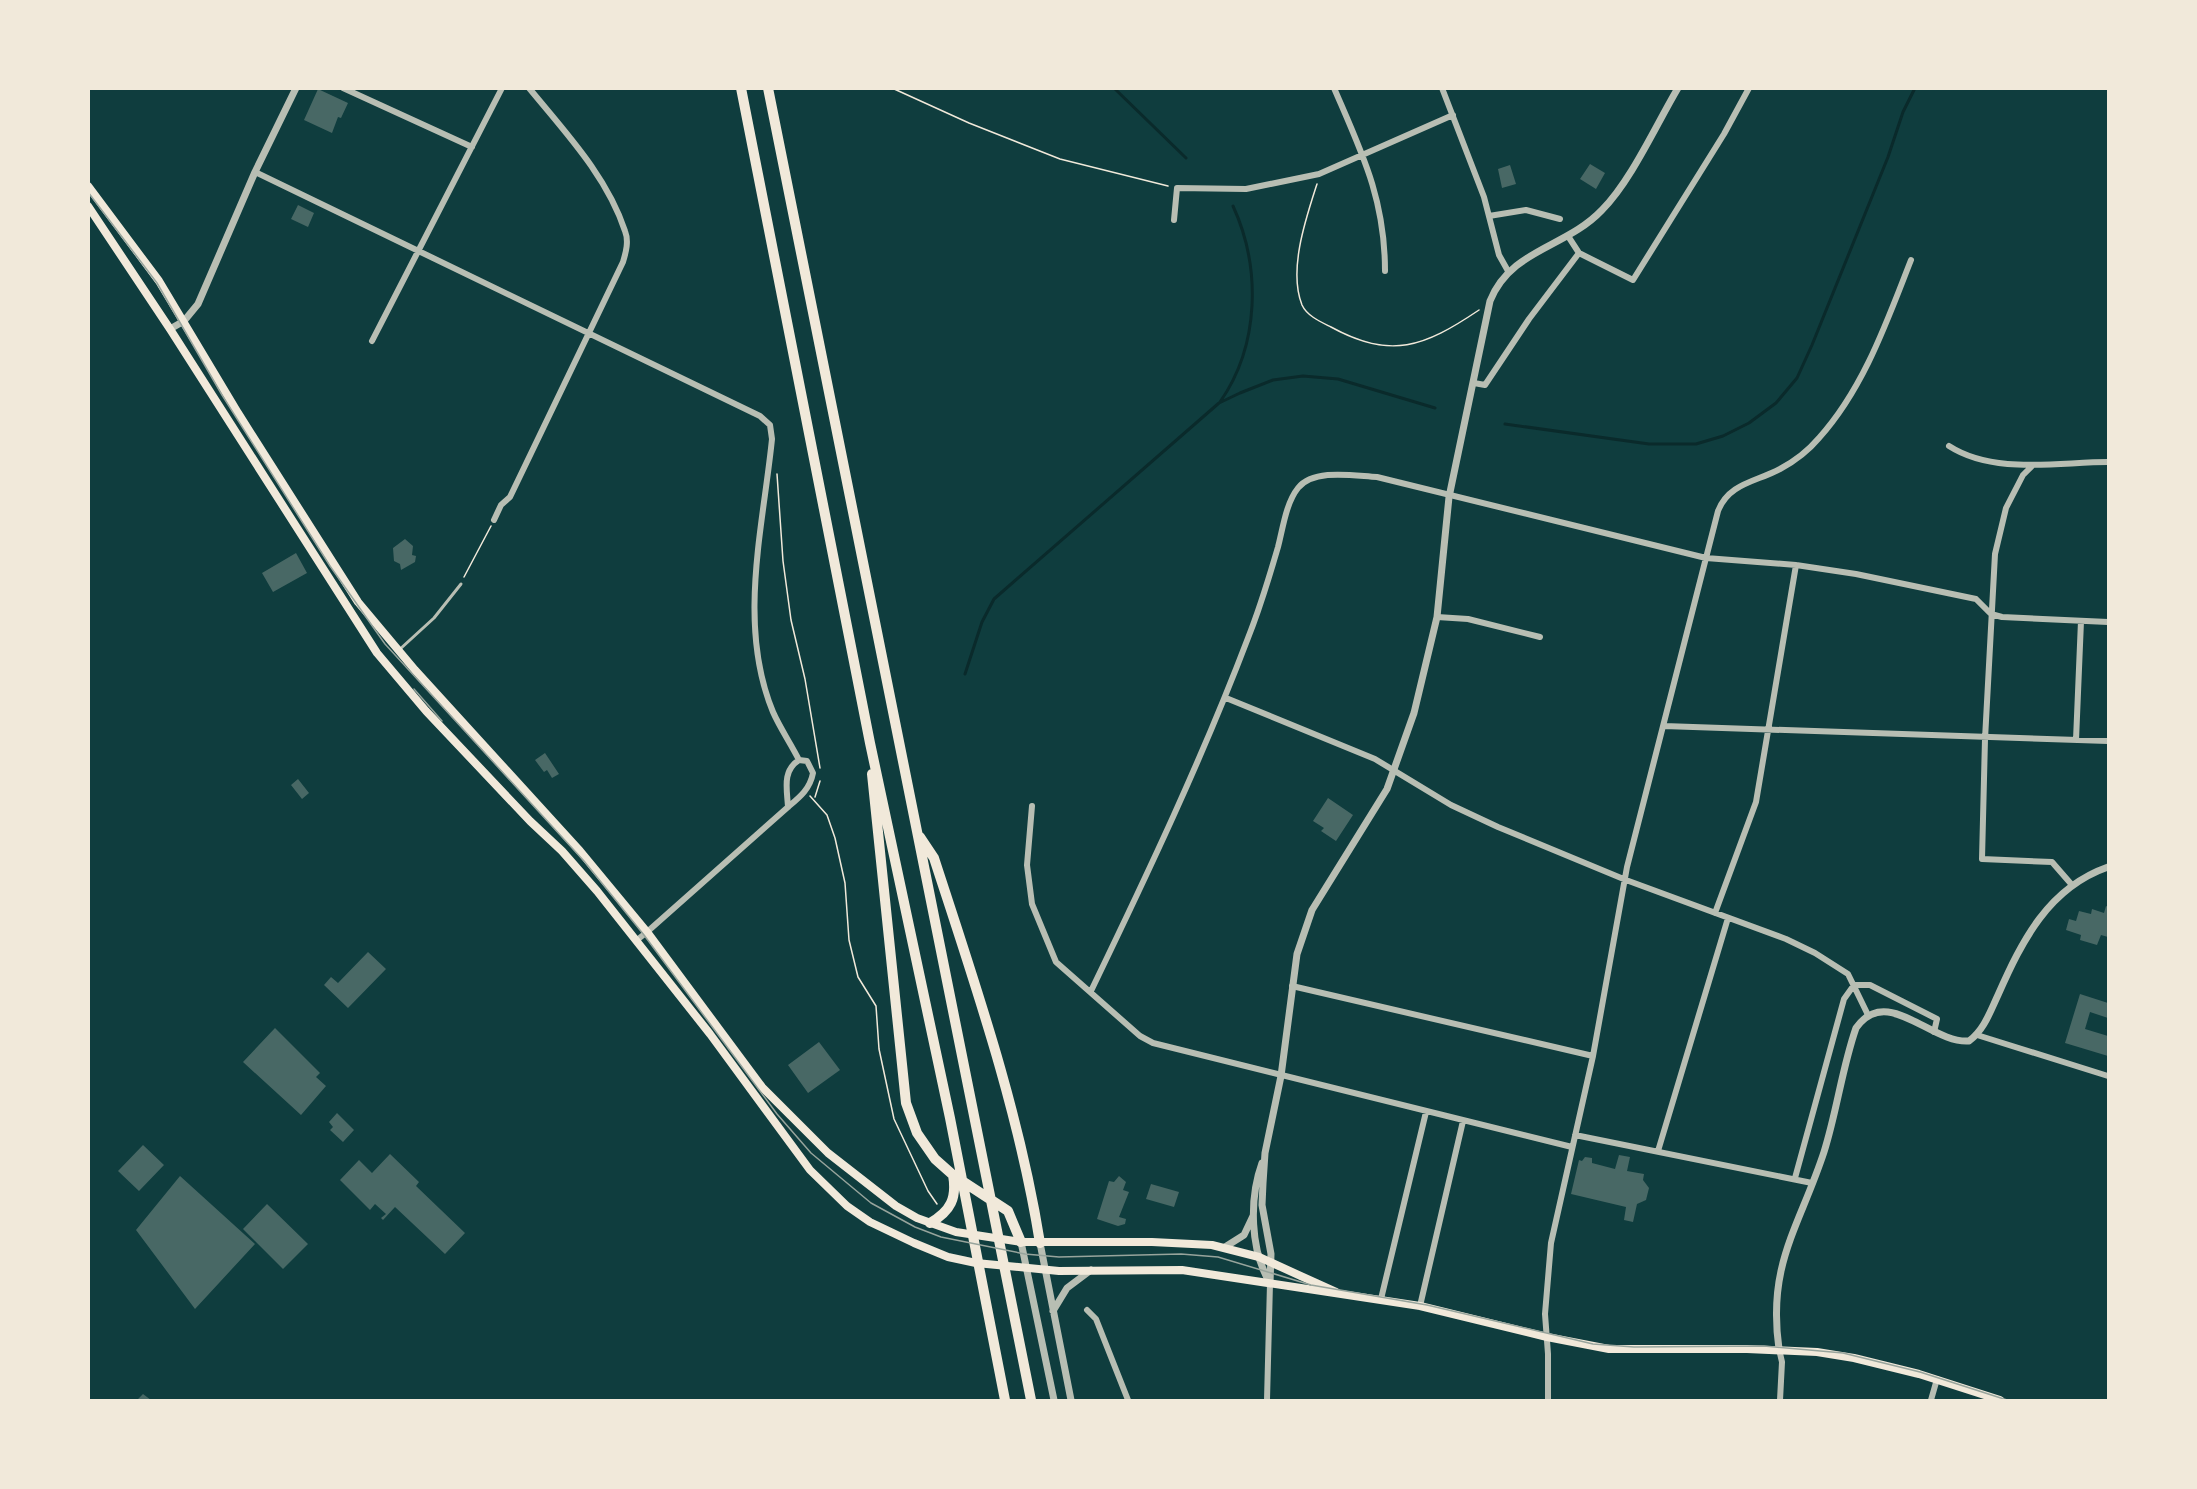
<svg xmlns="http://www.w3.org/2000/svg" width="2197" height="1489" font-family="'Alegreya Sans',sans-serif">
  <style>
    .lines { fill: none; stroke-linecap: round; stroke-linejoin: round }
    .stream { stroke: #0a2a2b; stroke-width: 3 }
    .building { fill: #486865 }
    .path { stroke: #f1e9da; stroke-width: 1.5 }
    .service { stroke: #b8beb3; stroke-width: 3 }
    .minor { stroke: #b8beb3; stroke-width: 6 }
    .tertiary { stroke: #b8beb3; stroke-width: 7 }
    .secondary { stroke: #f1e9da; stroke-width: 8 }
    .motorway { stroke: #f1e9da; stroke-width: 10 }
    .tram { stroke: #97a49c; stroke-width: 1.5 }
  </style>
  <rect width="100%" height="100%" fill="#0f3d3e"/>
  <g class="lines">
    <!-- stream -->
    <path class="stream" d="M 1114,88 L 1186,158
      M 1220,402 C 1260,345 1261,267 1233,206
      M 1505,424 L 1649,444 L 1696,444 L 1723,436 L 1749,423 L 1776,403 L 1797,378 L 1812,345 L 1888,157 L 1903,112 L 1915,88
      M 965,674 L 982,622 L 994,599 L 1219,403 L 1240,393 L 1273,380 L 1303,376 L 1338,379 L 1435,408"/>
  </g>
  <!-- building -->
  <path class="building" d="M 318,89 L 348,103 L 341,118 L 338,117 L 332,133 L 304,120 Z
    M 1590,164 L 1605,173 L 1596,189 L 1580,179 Z
    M 1510,165 L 1516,184 L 1502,188 L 1498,169 Z
    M 298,205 L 314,213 L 308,227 L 291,219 Z
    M 405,539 L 413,546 L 412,555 L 416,556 L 415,562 L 401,570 L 400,564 L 394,561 L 393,548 Z
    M 296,553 L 307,573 L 273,592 L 262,573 Z
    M 545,753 L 559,774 L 552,778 L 547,770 L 544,772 L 535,760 Z
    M 298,779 L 309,793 L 302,799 L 291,785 Z
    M 1328,798 L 1353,815 L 1336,841 L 1321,831 L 1324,828 L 1313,821 Z
    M 2106,906 L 2108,907 L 2108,937 L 2101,935 L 2097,945 L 2080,940 L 2081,935 L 2066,930 L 2069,919 L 2076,921 L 2079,911 L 2091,914 L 2092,909 L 2104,913 Z
    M 368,952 L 386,969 L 348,1008 L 324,985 L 331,977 L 338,983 Z
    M 2080,994 L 2108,1003 L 2108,1018 L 2090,1012 L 2085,1029 L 2108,1036 L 2108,1056 L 2065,1043 Z
    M 275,1028 L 320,1073 L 316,1077 L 326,1086 L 301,1115 L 243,1062 Z
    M 819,1042 L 840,1070 L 808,1093 L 788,1065 Z
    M 337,1113 L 354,1130 L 343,1142 L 330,1130 L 333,1127 L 329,1122 Z
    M 143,1145 L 164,1165 L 139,1191 L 118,1171 Z
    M 390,1154 L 419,1182 L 416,1186 L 465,1233 L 445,1254 L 395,1207 L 383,1220 L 381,1218 L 386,1214 L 375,1204 L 370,1210 L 340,1180 L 359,1160 L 372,1173 Z
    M 1619,1155 L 1630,1157 L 1627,1171 L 1644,1174 L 1643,1180 L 1649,1188 L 1646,1200 L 1637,1204 L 1633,1222 L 1624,1220 L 1626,1207 L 1571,1194 L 1579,1160 L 1582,1161 L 1585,1157 L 1592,1158 L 1592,1163 L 1615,1169 Z
    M 180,1176 L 255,1244 L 195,1309 L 136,1230 Z
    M 1119,1176 L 1126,1182 L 1123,1190 L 1129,1192 L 1119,1217 L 1126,1219 L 1125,1224 L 1118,1226 L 1097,1219 L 1109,1181 L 1114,1182 Z
    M 1151,1184 L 1179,1192 L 1174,1207 L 1146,1199 Z
    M 267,1204 L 308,1244 L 283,1269 L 243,1229 Z
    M 143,1394 L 151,1400 L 137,1400 Z"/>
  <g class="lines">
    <!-- path -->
    <path class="path" d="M 892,88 L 969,123 L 1060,159 L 1168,186
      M 1317,184 C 1306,218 1288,270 1302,305 C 1307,316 1321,322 1331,327 C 1391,360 1424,347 1479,310
      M 777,474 L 783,561 L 791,620 L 805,679 L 820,768
      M 464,577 L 491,526
      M 810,796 L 827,815 L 835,838 L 845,883 L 849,940 L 858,977 L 876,1006 L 879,1049 L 894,1119 L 928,1191 L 937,1204
      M 815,797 L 820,781"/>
    <!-- service -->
    <path class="service" d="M 399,650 L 434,618 L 461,584"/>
    <!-- minor -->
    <path class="minor" d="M 343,88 L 472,147
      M 1334,88 C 1362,153 1385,199 1385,271
      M 1442,88 L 1484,197 L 1499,255 L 1508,271
      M 255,172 L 760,416 L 770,425 L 772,439 C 763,528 737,625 773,712 C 780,728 791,744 799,760
      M 1489,216 L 1526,210 L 1560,219
      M 1174,220 L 1177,188 L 1246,189 L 1319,174 L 1453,115
      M 1579,253 L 1633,280 L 1724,134 L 1749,88
      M 372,341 L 502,88
      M 1474,383 L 1485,385 L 1529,319 L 1579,253 L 1568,236
      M 1949,446 C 1994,475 2058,462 2108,462
      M 2033,465 L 2023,475 L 2006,508 L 1995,554 L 1985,739 L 1982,859 L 2052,862 L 2072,885
      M 494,520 L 501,505 L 510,497 L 623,262 C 626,252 629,241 625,231 C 607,176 565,132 529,88
      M 1437,617 L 1468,619 L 1540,637
      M 1226,698 L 1375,759 L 1451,805 L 1498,827 L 1626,880 L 1786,939 L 1815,953 L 1848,974 L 1868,1015
      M 1664,726 L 2108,741
      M 2076,740 L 2081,621
      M 1032,806 L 1027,865 L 1032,904 L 1056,962 L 1140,1036 L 1153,1043 L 1572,1147
      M 1715,913 L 1756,802 L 1796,565
      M 637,940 L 647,932 L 788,807 C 800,797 810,789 813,773 L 807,761 L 799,760 C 782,771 787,789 788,807
      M 1292,986 L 1593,1056
      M 1091,991 C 1147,875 1202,759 1248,638 C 1260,608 1269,578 1278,547 C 1283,528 1286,503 1298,488 C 1314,468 1355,476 1377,477 L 1706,558 L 1796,565 L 1856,574 L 1976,599 L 1991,614 L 2002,617 L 2108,622
      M 1977,1035 L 2108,1076
      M 1575,1135 L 1812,1183
      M 1658,1151 L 1728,918
      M 1795,1178 L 1844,999 L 1854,985 L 1870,985 L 1937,1019 L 1934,1032
      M 1381,1299 L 1426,1112
      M 1420,1306 L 1463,1121
      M 1087,1310 L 1096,1319 L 1128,1400
      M 1779,1349 L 1782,1362 L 1780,1400
      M 1267,1400 L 1270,1283
      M 1548,1400 L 1548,1354 L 1545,1314 L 1551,1243 L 1593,1056 L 1627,867 L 1718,511 C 1729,483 1756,482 1780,469 C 1795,461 1808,451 1819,438 C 1864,388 1887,321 1911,260
      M 1931,1400 L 1937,1379"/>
    <!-- tertiary -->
    <path class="tertiary" d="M 170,329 L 184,321 L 198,304 L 255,172 L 296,88
      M 1262,1163 C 1249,1199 1250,1250 1270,1283
      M 1021,1242 L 1054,1400
      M 1040,1243 L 1071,1400
      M 1225,1247 L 1244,1235 L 1253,1216
      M 1270,1283 L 1271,1254 L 1262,1205 L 1263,1183 L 1265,1153 L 1281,1076 L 1297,954 L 1312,910 L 1387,789 L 1414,713 L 1437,617 L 1449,497 L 1490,301 C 1511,249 1566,248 1602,210 C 1631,181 1656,125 1678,88
      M 1053,1311 L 1067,1288 L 1091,1270
      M 1779,1349 C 1767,1264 1799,1228 1824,1152 C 1837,1111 1842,1068 1856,1028 C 1887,984 1931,1044 1969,1041 C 1984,1030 1990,1012 1998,995 C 2022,941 2048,888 2108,867"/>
    <!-- secondary -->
    <path class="secondary" d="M 88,186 L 159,281 L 238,413 L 358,602 L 415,670 L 580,851 L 647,932 L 762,1087 L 828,1153 L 896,1206 L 917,1218 L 956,1232 L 1021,1242 L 1152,1242 L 1212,1245 L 1259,1257 L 1336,1292
      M 88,206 L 170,329 L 377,653 L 426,711 L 530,821 L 562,851 L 597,891 L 710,1034 L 810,1170 L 847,1206 L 870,1222 L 914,1243 L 948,1257 L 976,1263 L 1059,1271 L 1182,1270 L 1420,1306 L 1547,1337 L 1609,1349 L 1747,1349 L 1817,1352 L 1854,1358 L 1919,1374 L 2000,1400"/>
    <!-- motorway -->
    <path class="motorway" d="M 741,88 L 870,743 L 950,1118 L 1005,1400
      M 768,88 L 1031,1400
      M 872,774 L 906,1103 L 917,1133 L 935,1159 L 953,1175 L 1008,1211 L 1021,1242
      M 920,837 L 934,858 C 975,984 1019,1111 1040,1243
      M 930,1223 C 951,1211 957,1198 953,1175"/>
    <!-- tram -->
    <path class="tram" d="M 88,192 L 157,283 L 222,395 L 330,566 L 385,644 L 584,861 L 644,935 L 777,1114 L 811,1153 L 871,1203 L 915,1227 L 941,1237 L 1025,1254 L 1059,1257 L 1181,1254 L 1218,1257 L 1311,1285 L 1427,1305 L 1593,1344 L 1634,1347 L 1764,1346 L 1843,1353 L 1920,1372 L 2007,1400
      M 414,689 L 442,721"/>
  </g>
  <!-- border -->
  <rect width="2197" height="1489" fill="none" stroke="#f1e9da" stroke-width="180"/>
</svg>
